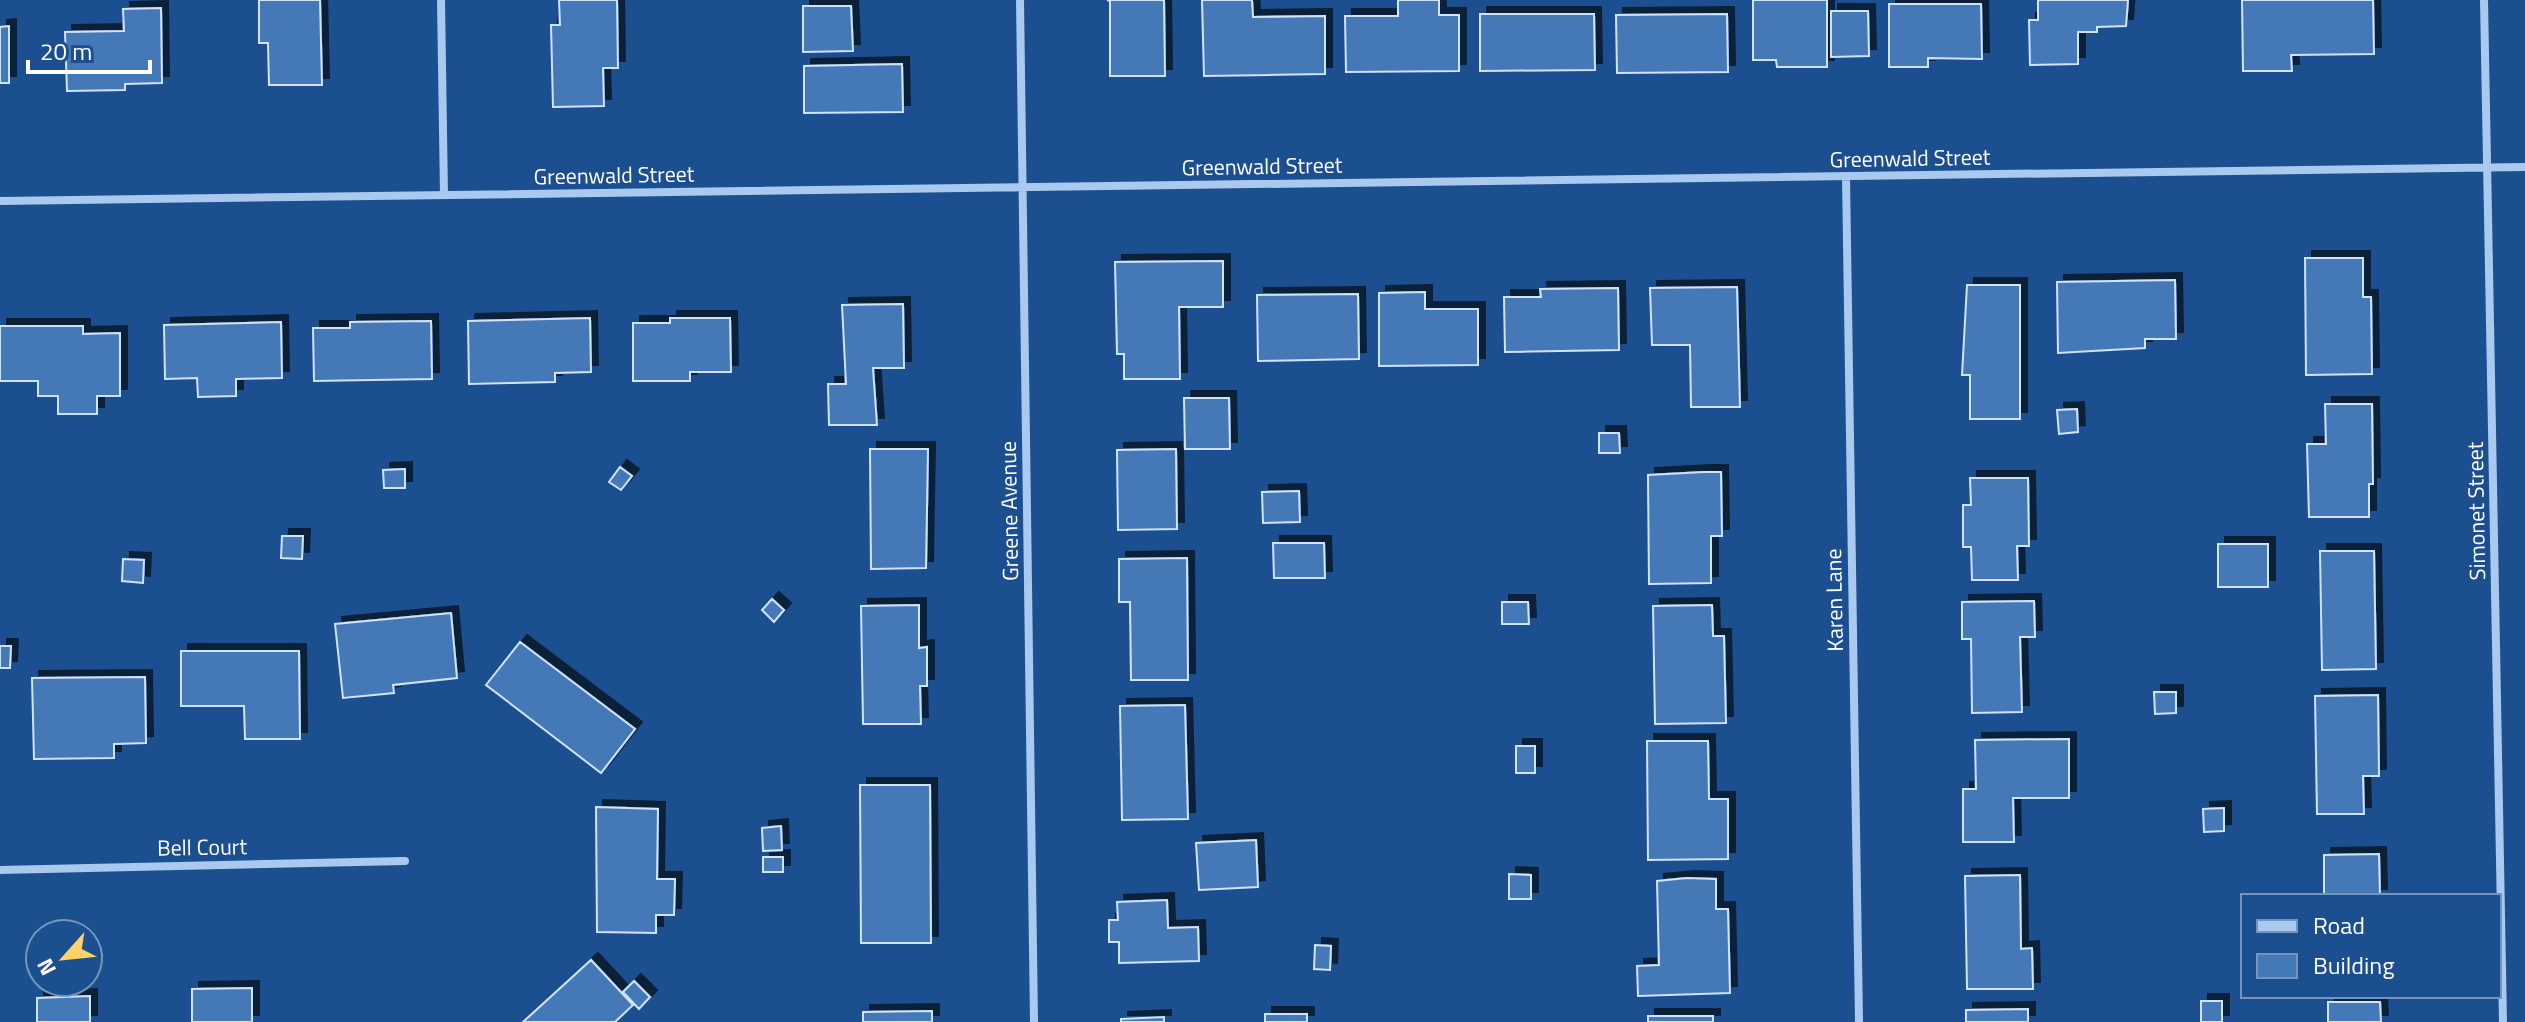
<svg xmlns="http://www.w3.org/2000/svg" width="2525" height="1022" font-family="'Titillium Web',sans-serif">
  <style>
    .building { fill: #4478b7; stroke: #cfe3fa; stroke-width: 2; filter: url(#shadow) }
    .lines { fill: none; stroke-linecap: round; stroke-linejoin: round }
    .minor { stroke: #a9c9ee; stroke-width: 8 }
    .labels { text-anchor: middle; stroke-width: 6; stroke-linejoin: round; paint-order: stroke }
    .street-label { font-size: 22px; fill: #fff; stroke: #1b4f8f }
  </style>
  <defs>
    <filter id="shadow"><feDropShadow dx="7" dy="-7" stdDeviation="0" flood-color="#0009"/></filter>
  </defs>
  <rect width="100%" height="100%" fill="#1b4f8f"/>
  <!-- building -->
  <path class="building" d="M 259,0 L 320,0 L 322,85 L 269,85 L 268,43 L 259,43 Z
    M 559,0 L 617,0 L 618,68 L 603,68 L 604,106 L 553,107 L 551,25 L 560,25 Z
    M 1107,0 L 1164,0 L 1165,76 L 1110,76 L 1110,1 Z
    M 1202,0 L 1252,0 L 1253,17 L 1325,16 L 1325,74 L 1204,76 Z
    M 1398,0 L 1439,0 L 1439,15 L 1459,15 L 1459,71 L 1346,72 L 1345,16 L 1398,16 Z
    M 1753,0 L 1827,0 L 1827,67 L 1777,67 L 1776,60 L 1753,60 Z
    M 2038,0 L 2128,0 L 2126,26 L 2097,27 L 2097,32 L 2078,32 L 2078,64 L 2030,65 L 2029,20 L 2038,20 Z
    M 2242,0 L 2373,0 L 2374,54 L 2291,55 L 2292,71 L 2243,71 Z
    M 1889,4 L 1981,4 L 1982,59 L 1928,58 L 1928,67 L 1889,67 Z
    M 803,6 L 851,6 L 853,51 L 803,52 Z
    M 161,8 L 162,83 L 125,84 L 125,90 L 67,91 L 65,32 L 124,31 L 123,9 Z
    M 1831,11 L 1868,11 L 1869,56 L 1831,57 Z
    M 1480,14 L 1594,14 L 1595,70 L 1480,71 Z
    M 1727,14 L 1728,72 L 1617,73 L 1616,15 Z
    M 9,26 L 9,83 L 0,83 L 0,27 Z
    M 902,64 L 903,112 L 804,113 L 804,66 Z
    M 2305,258 L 2363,258 L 2363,297 L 2371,297 L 2372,374 L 2306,375 Z
    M 1223,261 L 1223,307 L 1179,307 L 1180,379 L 1124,379 L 1124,354 L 1117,354 L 1115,262 Z
    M 2175,280 L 2176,339 L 2145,339 L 2145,348 L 2058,353 L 2057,282 Z
    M 1967,285 L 2020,285 L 2020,419 L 1970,419 L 1970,375 L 1962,375 Z
    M 1737,287 L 1740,407 L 1691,407 L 1690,345 L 1652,345 L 1650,288 Z
    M 1618,288 L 1619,350 L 1505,352 L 1504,297 L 1541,297 L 1540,289 Z
    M 1425,292 L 1425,309 L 1478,309 L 1478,365 L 1379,366 L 1379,293 Z
    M 1358,294 L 1359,359 L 1258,361 L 1257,295 Z
    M 903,304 L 904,368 L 873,368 L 877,425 L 829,425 L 828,384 L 846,384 L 842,305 Z
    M 590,318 L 591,372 L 555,373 L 555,382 L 469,384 L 468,321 Z
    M 670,318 L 730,318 L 731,372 L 690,372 L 690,381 L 633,381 L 633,323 L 670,323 Z
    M 431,321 L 432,379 L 314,381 L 313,328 L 350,328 L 350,322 Z
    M 281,322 L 282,378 L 236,379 L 236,396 L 198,397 L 197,378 L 165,379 L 164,325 Z
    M 0,326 L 83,326 L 83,334 L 120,333 L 120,396 L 97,396 L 97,414 L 58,414 L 58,396 L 38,396 L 38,381 L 0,381 Z
    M 1184,398 L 1229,398 L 1230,449 L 1185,449 Z
    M 2325,404 L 2372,404 L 2373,484 L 2369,484 L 2369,517 L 2309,517 L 2307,444 L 2326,444 Z
    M 2077,409 L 2078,432 L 2059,434 L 2057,410 Z
    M 1599,433 L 1619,433 L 1620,453 L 1599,453 Z
    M 870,449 L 928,449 L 926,568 L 871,569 Z
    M 1176,449 L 1177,529 L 1118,530 L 1117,450 Z
    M 620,467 L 632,476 L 621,490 L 609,482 Z
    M 405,469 L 405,488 L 384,488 L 383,470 Z
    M 1704,472 L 1721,472 L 1722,536 L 1711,536 L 1711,583 L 1649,584 L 1648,475 Z
    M 1970,478 L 2028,478 L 2029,546 L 2017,546 L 2018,580 L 1972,580 L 1971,547 L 1963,547 L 1963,505 L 1971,505 Z
    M 1299,491 L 1300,522 L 1263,523 L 1262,492 Z
    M 282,536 L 303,536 L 302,559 L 281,558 Z
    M 1273,543 L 1324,543 L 1325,578 L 1274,578 Z
    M 2218,544 L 2268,544 L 2268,587 L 2218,587 Z
    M 2320,551 L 2374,551 L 2376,669 L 2322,670 Z
    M 1187,558 L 1188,680 L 1131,680 L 1130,602 L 1119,602 L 1119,559 Z
    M 123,559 L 144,560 L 143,583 L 122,581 Z
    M 772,599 L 784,610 L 774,622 L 762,610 Z
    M 2034,601 L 2035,637 L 2020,637 L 2022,712 L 1972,713 L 1971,639 L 1962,639 L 1962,602 Z
    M 1502,602 L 1528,602 L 1529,624 L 1502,624 Z
    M 919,605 L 919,648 L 927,647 L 927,686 L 920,686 L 921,724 L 863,724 L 861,606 Z
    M 1712,605 L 1713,636 L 1724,636 L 1726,723 L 1655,724 L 1653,606 Z
    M 451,613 L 457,678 L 393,685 L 394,693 L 343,698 L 335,624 Z
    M 520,642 L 635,729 L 601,773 L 486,685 Z
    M 0,646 L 11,646 L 10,668 L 0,668 Z
    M 181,651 L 299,651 L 300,739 L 245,739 L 244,706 L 181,706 Z
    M 145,677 L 146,743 L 114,744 L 114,758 L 34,759 L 32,678 Z
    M 2154,692 L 2176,692 L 2176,713 L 2155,714 Z
    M 2378,695 L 2379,776 L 2363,776 L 2364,814 L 2317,814 L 2315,696 Z
    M 1185,705 L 1188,819 L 1122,820 L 1120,706 Z
    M 2069,739 L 2069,798 L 2013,798 L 2014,842 L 1963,842 L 1963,789 L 1976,789 L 1975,740 Z
    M 1647,741 L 1708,741 L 1709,799 L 1728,799 L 1728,859 L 1648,860 Z
    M 1516,746 L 1535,746 L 1535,773 L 1516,773 Z
    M 860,785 L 930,785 L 931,943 L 861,943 Z
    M 596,807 L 658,809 L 657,879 L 675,879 L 674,915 L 656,915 L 656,933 L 597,932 Z
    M 2224,808 L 2224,831 L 2204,832 L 2203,809 Z
    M 781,826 L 782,850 L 763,851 L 762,828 Z
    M 1256,840 L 1258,887 L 1199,890 L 1196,843 Z
    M 2379,854 L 2380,896 L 2324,896 L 2324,855 Z
    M 763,857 L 783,857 L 783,872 L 763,872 Z
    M 1509,874 L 1531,875 L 1531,899 L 1509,899 Z
    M 2020,875 L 2021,949 L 2032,948 L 2033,989 L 1967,989 L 1965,876 Z
    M 1687,878 L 1716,879 L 1716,909 L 1728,909 L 1730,993 L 1638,996 L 1637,966 L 1659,965 L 1657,881 Z
    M 1167,900 L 1168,928 L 1198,927 L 1199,961 L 1119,963 L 1119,942 L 1109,942 L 1109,920 L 1118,920 L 1117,902 Z
    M 1315,945 L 1331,946 L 1330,970 L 1314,969 Z
    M 591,960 L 633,1005 L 615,1022 L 523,1022 Z
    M 634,981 L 650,997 L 639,1009 L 623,992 Z
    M 252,988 L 252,1022 L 192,1022 L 192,989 Z
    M 90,996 L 90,1022 L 37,1022 L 37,998 Z
    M 2201,1001 L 2222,1001 L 2222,1022 L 2201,1022 Z
    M 2328,1002 L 2380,1002 L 2381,1022 L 2328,1022 Z
    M 2028,1009 L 2028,1022 L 1966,1022 L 1966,1010 Z
    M 932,1011 L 932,1022 L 863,1022 L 863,1012 Z
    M 1265,1014 L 1307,1014 L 1307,1022 L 1265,1022 Z
    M 1648,1016 L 1713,1016 L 1713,1022 L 1648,1022 Z
    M 1164,1017 L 1164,1022 L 1121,1022 L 1121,1019 Z"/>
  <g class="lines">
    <!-- minor -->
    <path class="minor" d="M 441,0 L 444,195
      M 1020,0 L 1034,1022
      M 2484,0 L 2503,1022
      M 1846,177 L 1859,1022
      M 0,201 L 2525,167
      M 0,870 L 405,861"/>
  </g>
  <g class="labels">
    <!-- street labels -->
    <g class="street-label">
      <text transform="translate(1910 158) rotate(-1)" y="8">Greenwald Street</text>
      <text transform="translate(1262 166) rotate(-1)" y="8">Greenwald Street</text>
      <text transform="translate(614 175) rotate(-1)" y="8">Greenwald Street</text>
      <text transform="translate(1009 511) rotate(-91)" y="8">Greene Avenue</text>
      <text transform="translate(2476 511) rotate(-91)" y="8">Simonet Street</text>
      <text transform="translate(1834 600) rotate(-91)" y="8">Karen Lane</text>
      <text transform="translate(202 847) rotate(-1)" y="8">Bell Court</text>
    </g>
  </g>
  <!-- legend -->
  <rect x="2241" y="894" width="260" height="104" fill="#1b4f8f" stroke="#7695bc" stroke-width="2"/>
  <rect x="2257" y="920" width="40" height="12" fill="#a9c9ee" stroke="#7695bc" stroke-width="2"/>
  <text x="2313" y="934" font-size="24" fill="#ffffff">Road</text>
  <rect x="2257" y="954" width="40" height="24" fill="#4478b7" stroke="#7695bc" stroke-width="2"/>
  <text x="2313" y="974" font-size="24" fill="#ffffff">Building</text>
  <!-- north arrow -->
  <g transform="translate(64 958) rotate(243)"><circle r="38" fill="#1b4f8f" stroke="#7695bc" stroke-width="2"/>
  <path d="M0-6L14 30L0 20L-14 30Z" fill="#ffd166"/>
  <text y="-12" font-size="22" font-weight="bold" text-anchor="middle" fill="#ffffff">N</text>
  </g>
  <!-- scale -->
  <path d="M28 60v12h122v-12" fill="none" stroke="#ffffff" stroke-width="4"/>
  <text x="40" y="60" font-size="24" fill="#ffffff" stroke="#1b4f8f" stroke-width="6" paint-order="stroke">20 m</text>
</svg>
